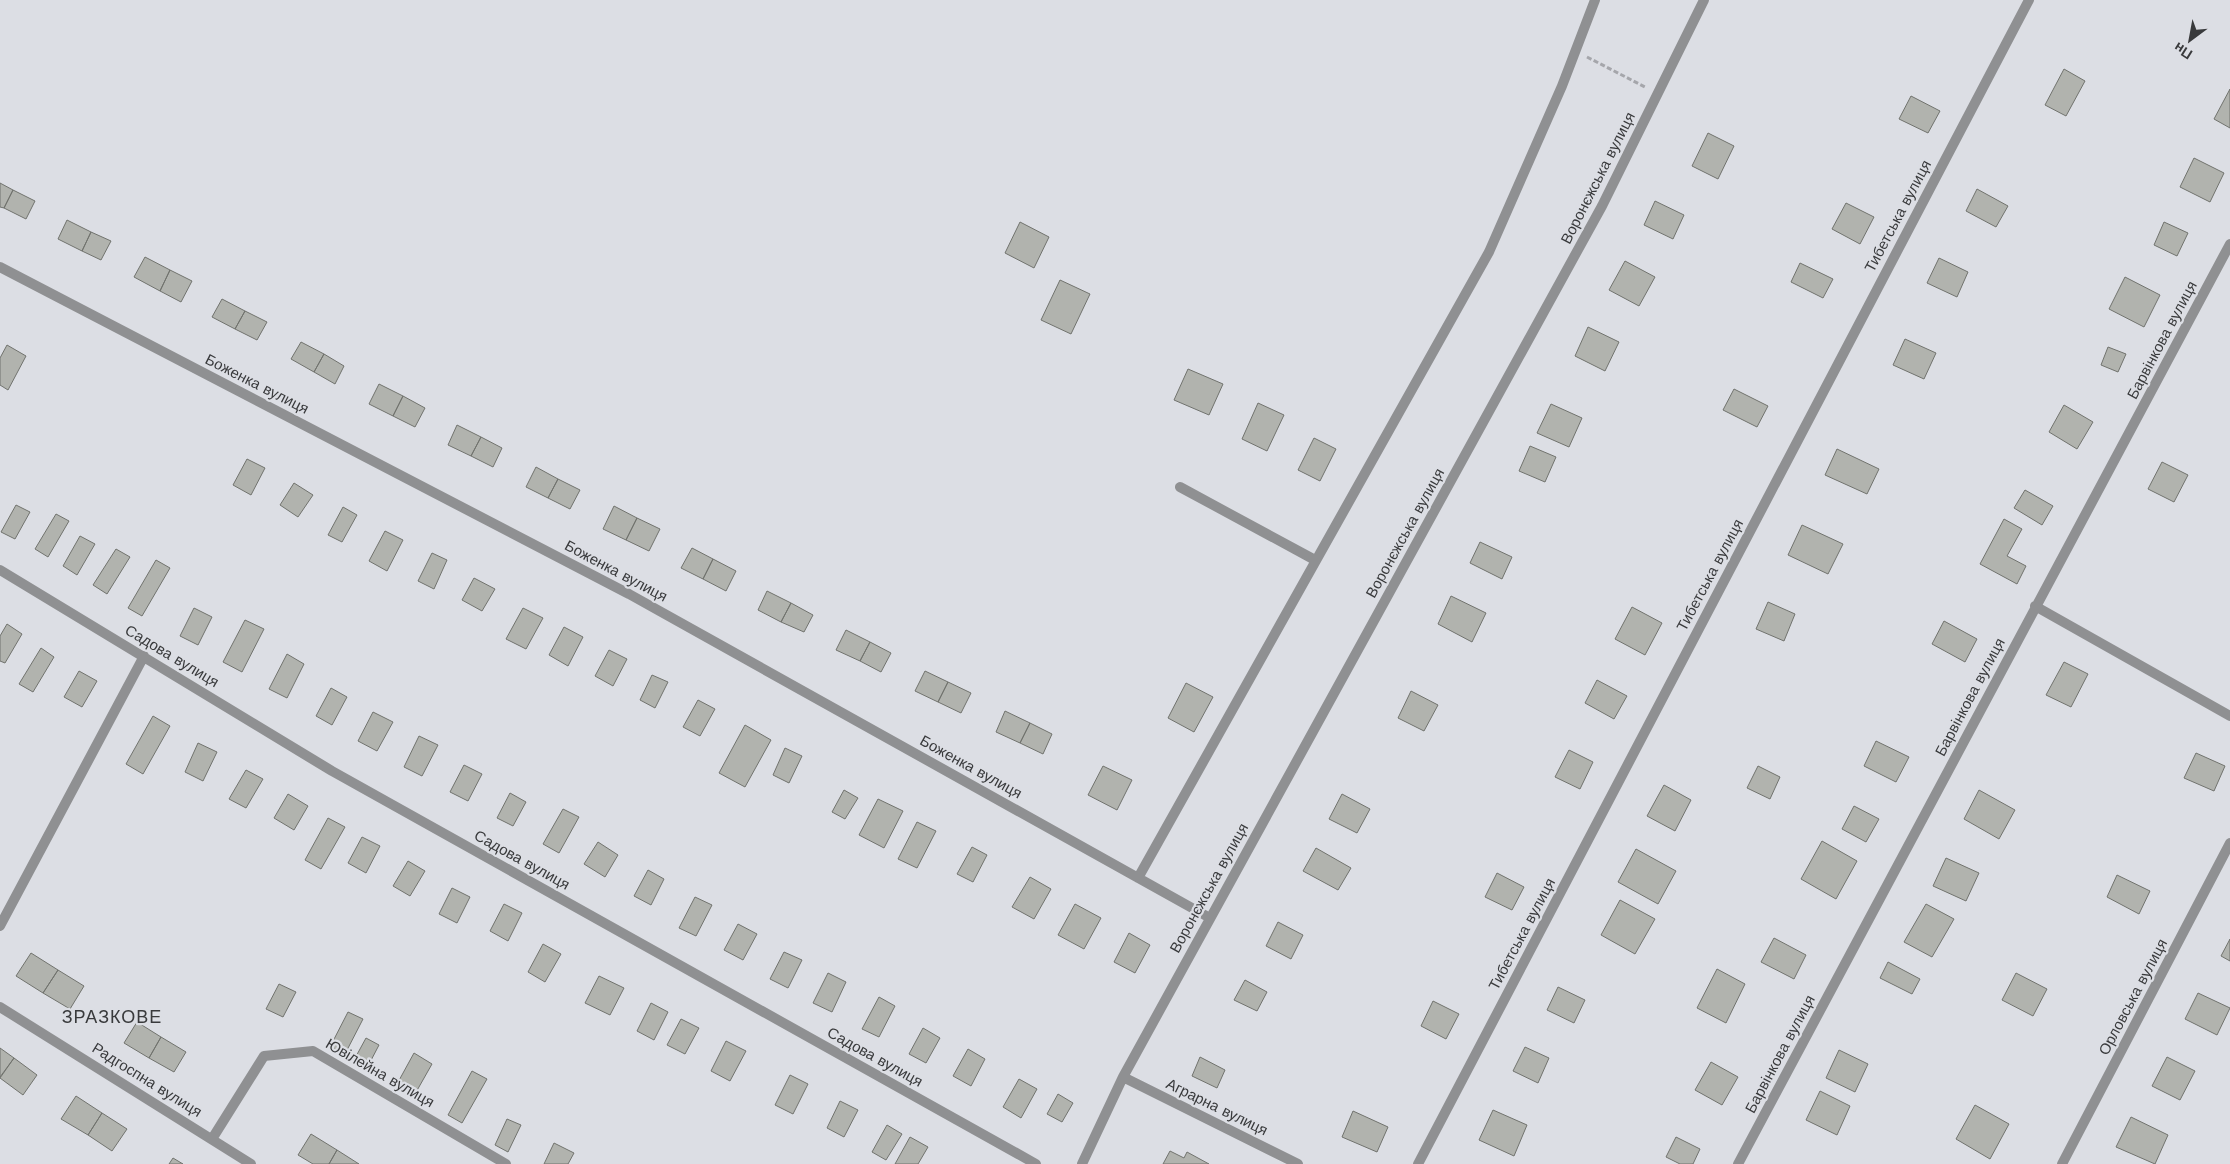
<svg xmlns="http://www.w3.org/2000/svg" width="2230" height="1164" font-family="'Work Sans',sans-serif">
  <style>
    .building { fill: #b1b3ae; stroke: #71736e }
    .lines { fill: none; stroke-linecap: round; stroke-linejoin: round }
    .path { stroke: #a5a6ab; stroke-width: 3; stroke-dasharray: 5 2.5; stroke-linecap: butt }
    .minor { stroke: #8f9092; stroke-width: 10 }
    .labels { text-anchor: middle; stroke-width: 4.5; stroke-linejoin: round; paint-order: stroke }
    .street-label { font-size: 15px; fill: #393a3c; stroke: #dcdee4 }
    .quarter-label { font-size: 18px; letter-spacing: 1px; fill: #393a3c; stroke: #dcdee4 }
  </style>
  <rect width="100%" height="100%" fill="#dcdee4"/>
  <!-- building -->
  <path class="building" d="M 2064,69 L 2085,81 L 2066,116 L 2045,105 Z
    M 2230,89 L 2230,128 L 2214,119 Z
    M 1911,96 L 1940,111 L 1928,133 L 1899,119 Z
    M 1708,133 L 1734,146 L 1718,179 L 1692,166 Z
    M 2194,158 L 2224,173 L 2210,202 L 2180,187 Z
    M 0,183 L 13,190 L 4,208 L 0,207 Z
    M 1977,189 L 2008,206 L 1996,227 L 1966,211 Z
    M 13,190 L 35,201 L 26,219 L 4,208 Z
    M 1655,201 L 1684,215 L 1673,239 L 1644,225 Z
    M 1846,203 L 1874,217 L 1860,244 L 1832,229 Z
    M 67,220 L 91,232 L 82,251 L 58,239 Z
    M 1020,222 L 1049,237 L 1034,268 L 1005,253 Z
    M 2164,222 L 2188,233 L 2177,256 L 2154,245 Z
    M 91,232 L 111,241 L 101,260 L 82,251 Z
    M 145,257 L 170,270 L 160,291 L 134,277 Z
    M 1939,258 L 1968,272 L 1957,297 L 1927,283 Z
    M 1625,261 L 1655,277 L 1639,306 L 1609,290 Z
    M 1800,263 L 1833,279 L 1823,298 L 1791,282 Z
    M 170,270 L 192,281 L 181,302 L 160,291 Z
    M 2125,277 L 2160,295 L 2144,327 L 2109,309 Z
    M 1060,280 L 1090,294 L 1071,334 L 1041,320 Z
    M 222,299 L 245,311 L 235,329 L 212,317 Z
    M 245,311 L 267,322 L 257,340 L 235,329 Z
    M 1588,327 L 1619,342 L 1605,371 L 1575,356 Z
    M 1905,339 L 1936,353 L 1924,379 L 1893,365 Z
    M 301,342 L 324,354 L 314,372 L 291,359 Z
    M 7,345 L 26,356 L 8,390 L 0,385 L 0,358 Z
    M 2108,347 L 2126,354 L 2118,372 L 2101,365 Z
    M 324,354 L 344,366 L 335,384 L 314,372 Z
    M 1188,369 L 1223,384 L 1209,415 L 1174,400 Z
    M 379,384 L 403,396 L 393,416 L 369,404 Z
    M 1734,389 L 1768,406 L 1757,427 L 1723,410 Z
    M 403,396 L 425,408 L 415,427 L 393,416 Z
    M 1258,403 L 1284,415 L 1267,451 L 1242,439 Z
    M 1551,404 L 1582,418 L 1569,447 L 1537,433 Z
    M 2064,405 L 2093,422 L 2077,449 L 2049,432 Z
    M 457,425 L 481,437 L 471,456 L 448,445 Z
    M 481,437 L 502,448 L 493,467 L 471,456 Z
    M 1314,438 L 1336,449 L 1320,481 L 1298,470 Z
    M 1530,446 L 1556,457 L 1545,482 L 1519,471 Z
    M 1837,449 L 1879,469 L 1867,494 L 1825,475 Z
    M 247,459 L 265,468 L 251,495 L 233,485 Z
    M 2162,462 L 2188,475 L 2174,502 L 2148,489 Z
    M 536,467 L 558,479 L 548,498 L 526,487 Z
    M 558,479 L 580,490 L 570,509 L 548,498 Z
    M 294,483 L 313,495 L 298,517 L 280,505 Z
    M 2025,490 L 2053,506 L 2042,525 L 2014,508 Z
    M 16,505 L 30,512 L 15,539 L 1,532 Z
    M 614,506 L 637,518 L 626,540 L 603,529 Z
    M 343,507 L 357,515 L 342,542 L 328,535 Z
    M 56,514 L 69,521 L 48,557 L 35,549 Z
    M 637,518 L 660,529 L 649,551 L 626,540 Z
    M 2004,519 L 2022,529 L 2007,556 L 2026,566 L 2017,584 L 1980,564 Z
    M 1802,525 L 1843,544 L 1828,574 L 1788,555 Z
    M 385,531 L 403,540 L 387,571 L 369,561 Z
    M 80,536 L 95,544 L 77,575 L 63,566 Z
    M 1480,542 L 1512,557 L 1502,579 L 1470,563 Z
    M 692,548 L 713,559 L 703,579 L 681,568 Z
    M 116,549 L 130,557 L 107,594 L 93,585 Z
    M 432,553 L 447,560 L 434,589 L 418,581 Z
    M 713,559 L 736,571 L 726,591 L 703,579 Z
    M 156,560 L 170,568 L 142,616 L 128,608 Z
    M 474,578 L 495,589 L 482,611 L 462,600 Z
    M 767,591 L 791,603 L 781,622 L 758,610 Z
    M 1451,596 L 1486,613 L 1472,642 L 1438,624 Z
    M 1768,602 L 1795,614 L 1784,641 L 1756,629 Z
    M 791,603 L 813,615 L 804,632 L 781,622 Z
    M 1632,607 L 1662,623 L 1645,655 L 1615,639 Z
    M 194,608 L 212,617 L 198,645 L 180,636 Z
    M 523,608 L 543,618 L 526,649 L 506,639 Z
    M 245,620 L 264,629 L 242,672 L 223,662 Z
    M 1944,621 L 1977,639 L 1965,662 L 1932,644 Z
    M 7,624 L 22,634 L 5,663 L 0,661 L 0,636 Z
    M 564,627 L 583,637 L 568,666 L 549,655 Z
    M 846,630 L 870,642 L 860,661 L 836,650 Z
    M 870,642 L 891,653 L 881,672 L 860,661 Z
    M 41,648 L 54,657 L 33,692 L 19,684 Z
    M 609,650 L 627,659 L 613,686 L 595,676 Z
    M 287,654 L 304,664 L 287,698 L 269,689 Z
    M 2064,662 L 2088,674 L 2071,707 L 2046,695 Z
    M 79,671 L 97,681 L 82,707 L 64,697 Z
    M 925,671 L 948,682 L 938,702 L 915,691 Z
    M 652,675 L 668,682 L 655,708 L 640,700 Z
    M 1597,680 L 1627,696 L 1614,719 L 1585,703 Z
    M 948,682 L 971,693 L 961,713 L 938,702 Z
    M 1186,683 L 1213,697 L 1194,732 L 1168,718 Z
    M 331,688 L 347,697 L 332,725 L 316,716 Z
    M 1411,691 L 1438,705 L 1424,731 L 1398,718 Z
    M 698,700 L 715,709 L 700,736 L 683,727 Z
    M 1005,711 L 1030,723 L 1020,743 L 996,732 Z
    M 373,712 L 393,722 L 377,751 L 358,741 Z
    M 153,716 L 170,726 L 143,774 L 126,764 Z
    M 1030,723 L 1052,734 L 1043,754 L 1020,743 Z
    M 745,725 L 771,740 L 745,787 L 719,773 Z
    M 419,736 L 438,745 L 422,776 L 404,767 Z
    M 1876,741 L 1909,757 L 1896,782 L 1864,766 Z
    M 198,743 L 217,752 L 203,781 L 185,772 Z
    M 785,748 L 802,756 L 789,783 L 773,775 Z
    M 1569,750 L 1593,762 L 1580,789 L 1555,777 Z
    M 2196,753 L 2225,766 L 2214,791 L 2184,778 Z
    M 464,765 L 482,774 L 468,801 L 450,792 Z
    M 1103,766 L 1132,780 L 1117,810 L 1088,795 Z
    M 1758,766 L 1780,777 L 1770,799 L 1747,788 Z
    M 246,770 L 263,779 L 246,808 L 229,799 Z
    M 1664,785 L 1691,800 L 1675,831 L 1647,816 Z
    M 844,790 L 858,798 L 845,819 L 832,812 Z
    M 1979,790 L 2015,810 L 1999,839 L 1964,819 Z
    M 510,793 L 526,802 L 513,826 L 497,818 Z
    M 288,794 L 308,806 L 294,830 L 274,818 Z
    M 1342,794 L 1370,809 L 1357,833 L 1329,819 Z
    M 878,799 L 903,811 L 884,848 L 859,835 Z
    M 1854,806 L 1879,819 L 1866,842 L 1842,829 Z
    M 563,809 L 579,817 L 559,853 L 543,844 Z
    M 328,818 L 345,827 L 321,869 L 305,860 Z
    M 917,822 L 936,831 L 917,868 L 898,859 Z
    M 362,837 L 380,846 L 366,873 L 348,863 Z
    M 1822,841 L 1857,861 L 1836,899 L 1801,879 Z
    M 598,842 L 618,855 L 605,877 L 584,864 Z
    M 972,847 L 987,855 L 973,882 L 957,874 Z
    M 1316,848 L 1351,868 L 1338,890 L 1303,871 Z
    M 1636,849 L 1676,871 L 1658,904 L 1618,882 Z
    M 1946,858 L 1979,873 L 1966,901 L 1933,886 Z
    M 408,861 L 425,871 L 410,896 L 393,886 Z
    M 648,870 L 664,879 L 651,905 L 634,896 Z
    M 1497,873 L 1524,887 L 1512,910 L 1485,897 Z
    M 2117,875 L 2150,891 L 2139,914 L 2107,897 Z
    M 1030,877 L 1051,889 L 1034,919 L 1012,907 Z
    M 452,888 L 470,897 L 457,923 L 439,914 Z
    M 695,897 L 712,905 L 696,936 L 679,928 Z
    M 1620,900 L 1655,919 L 1635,954 L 1601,935 Z
    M 504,904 L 522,913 L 508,941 L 490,931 Z
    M 1075,904 L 1101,918 L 1084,949 L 1058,935 Z
    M 1926,904 L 1954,919 L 1932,957 L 1904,942 Z
    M 1278,922 L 1303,935 L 1291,959 L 1266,946 Z
    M 738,924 L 757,934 L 743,960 L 724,950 Z
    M 1129,933 L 1150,945 L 1135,973 L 1114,962 Z
    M 1774,938 L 1806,955 L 1794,979 L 1761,962 Z
    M 2230,939 L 2230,961 L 2221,956 Z
    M 543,944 L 561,954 L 545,982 L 528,972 Z
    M 784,952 L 802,960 L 788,988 L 770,979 Z
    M 31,953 L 58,970 L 43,993 L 16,976 Z
    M 1888,962 L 1920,979 L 1912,994 L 1880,978 Z
    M 1717,969 L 1745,984 L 1726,1023 L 1697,1008 Z
    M 58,970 L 84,986 L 70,1009 L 43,993 Z
    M 828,973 L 846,982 L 832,1012 L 813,1003 Z
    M 2016,973 L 2047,989 L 2033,1016 L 2002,1000 Z
    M 599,976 L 624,988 L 610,1015 L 585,1003 Z
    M 1245,980 L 1267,992 L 1257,1011 L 1234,1000 Z
    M 279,984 L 296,992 L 283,1017 L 266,1009 Z
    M 1558,987 L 1585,1000 L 1574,1023 L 1547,1010 Z
    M 2198,993 L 2230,1008 L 2217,1035 L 2185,1019 Z
    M 879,997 L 895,1006 L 879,1037 L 862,1029 Z
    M 1433,1001 L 1459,1014 L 1446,1039 L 1421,1026 Z
    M 651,1003 L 668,1012 L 654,1040 L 637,1031 Z
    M 348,1012 L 363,1019 L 345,1054 L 330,1047 Z
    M 681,1019 L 699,1028 L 685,1054 L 667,1045 Z
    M 137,1022 L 161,1037 L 149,1058 L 124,1043 Z
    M 923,1028 L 940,1038 L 926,1063 L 909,1054 Z
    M 161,1037 L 186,1052 L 174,1072 L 149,1058 Z
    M 366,1038 L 379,1045 L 367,1068 L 354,1060 Z
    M 726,1041 L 746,1051 L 730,1081 L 711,1071 Z
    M 1525,1047 L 1549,1058 L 1538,1083 L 1513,1071 Z
    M 0,1048 L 14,1058 L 0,1077 Z
    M 968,1049 L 985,1059 L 971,1086 L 953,1076 Z
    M 1839,1050 L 1868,1064 L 1855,1092 L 1826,1078 Z
    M 414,1053 L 432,1064 L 415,1094 L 397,1084 Z
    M 1200,1057 L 1225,1070 L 1217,1088 L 1192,1076 Z
    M 2167,1057 L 2195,1071 L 2180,1100 L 2152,1086 Z
    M 14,1058 L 37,1075 L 23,1095 L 0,1078 Z
    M 1711,1062 L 1738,1077 L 1722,1105 L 1695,1090 Z
    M 472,1071 L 487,1079 L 462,1123 L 448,1115 Z
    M 790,1075 L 808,1084 L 793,1114 L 775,1105 Z
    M 1019,1079 L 1037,1089 L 1021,1118 L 1003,1107 Z
    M 1820,1091 L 1850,1106 L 1837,1135 L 1806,1120 Z
    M 1058,1094 L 1073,1103 L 1062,1122 L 1047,1114 Z
    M 76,1096 L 102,1113 L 88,1135 L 61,1119 Z
    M 840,1101 L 858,1110 L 844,1137 L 827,1128 Z
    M 1975,1105 L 2009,1124 L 1990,1159 L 1956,1139 Z
    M 1493,1110 L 1527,1125 L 1514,1156 L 1479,1140 Z
    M 1353,1111 L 1388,1127 L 1377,1152 L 1342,1137 Z
    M 102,1113 L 127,1129 L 112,1151 L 88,1135 Z
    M 2131,1117 L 2168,1135 L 2155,1164 L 2116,1147 Z
    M 507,1119 L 521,1125 L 508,1152 L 495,1145 Z
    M 887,1125 L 902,1134 L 886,1160 L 872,1152 Z
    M 311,1134 L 337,1150 L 329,1164 L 313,1164 L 298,1155 Z
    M 910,1137 L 928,1147 L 918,1164 L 895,1164 Z
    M 1676,1137 L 1700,1149 L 1693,1164 L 1680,1164 L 1666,1157 Z
    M 554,1143 L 574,1153 L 568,1164 L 544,1164 Z
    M 337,1150 L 359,1164 L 329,1164 Z
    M 1170,1151 L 1184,1158 L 1187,1152 L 1209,1164 L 1163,1164 Z
    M 173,1158 L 183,1164 L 169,1164 Z"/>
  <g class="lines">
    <!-- path -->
    <path class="path" d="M 1587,57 L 1645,87"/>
    <!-- minor -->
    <path class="minor" d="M 0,267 L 629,594 L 1210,918
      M 1180,487 L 1315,560
      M 0,570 L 332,771 L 1036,1164
      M 2035,606 L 2230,716
      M 1138,878 L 1489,252 L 1562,86 L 1595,0
      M 0,926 L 144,656
      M 0,1007 L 251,1164
      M 1123,1077 L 1298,1164
      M 212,1139 L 264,1056 L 313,1051 L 506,1164
      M 1082,1164 L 1123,1077 L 1602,206 L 1704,0
      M 1418,1164 L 2029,0
      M 1738,1164 L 2230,244
      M 2062,1164 L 2230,843"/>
  </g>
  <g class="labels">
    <!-- street labels -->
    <g class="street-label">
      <text transform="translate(1598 178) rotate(-63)" y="5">Воронєжська вулиця</text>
      <text transform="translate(1898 216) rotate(-62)" y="5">Тибетська вулиця</text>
      <text transform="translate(2162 340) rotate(-62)" y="5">Барвінкова вулиця</text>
      <text transform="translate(257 384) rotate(27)" y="5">Боженка вулиця</text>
      <text transform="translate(1405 533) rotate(-61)" y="5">Воронєжська вулиця</text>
      <text transform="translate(616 571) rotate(28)" y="5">Боженка вулиця</text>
      <text transform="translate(1710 575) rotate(-62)" y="5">Тибетська вулиця</text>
      <text transform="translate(172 656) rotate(31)" y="5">Садова вулиця</text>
      <text transform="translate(1970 697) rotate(-62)" y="5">Барвінкова вулиця</text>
      <text transform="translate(971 767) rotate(29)" y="5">Боженка вулиця</text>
      <text transform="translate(522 860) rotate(29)" y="5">Садова вулиця</text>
      <text transform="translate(1209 888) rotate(-61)" y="5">Воронєжська вулиця</text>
      <text transform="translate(1522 934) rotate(-62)" y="5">Тибетська вулиця</text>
      <text transform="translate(2133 997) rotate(-62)" y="5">Орловська вулиця</text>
      <text transform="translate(1780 1054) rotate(-62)" y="5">Барвінкова вулиця</text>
      <text transform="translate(875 1057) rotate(29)" y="5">Садова вулиця</text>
      <text transform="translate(380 1073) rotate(30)" y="5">Ювілейна вулиця</text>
      <text transform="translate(147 1080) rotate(32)" y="5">Радгоспна вулиця</text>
      <text transform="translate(1217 1107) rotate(26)" y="5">Аграрна вулиця</text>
    </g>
    <!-- quarter labels -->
    <g class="quarter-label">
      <text x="112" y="1023">ЗРАЗКОВЕ</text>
    </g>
  </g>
  <!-- north arrow -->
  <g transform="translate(2190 40) rotate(212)" stroke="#dcdee4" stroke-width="4" paint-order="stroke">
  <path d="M0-4L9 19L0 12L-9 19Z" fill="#393a3c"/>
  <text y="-8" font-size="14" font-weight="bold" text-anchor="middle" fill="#393a3c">Пн</text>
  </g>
</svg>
